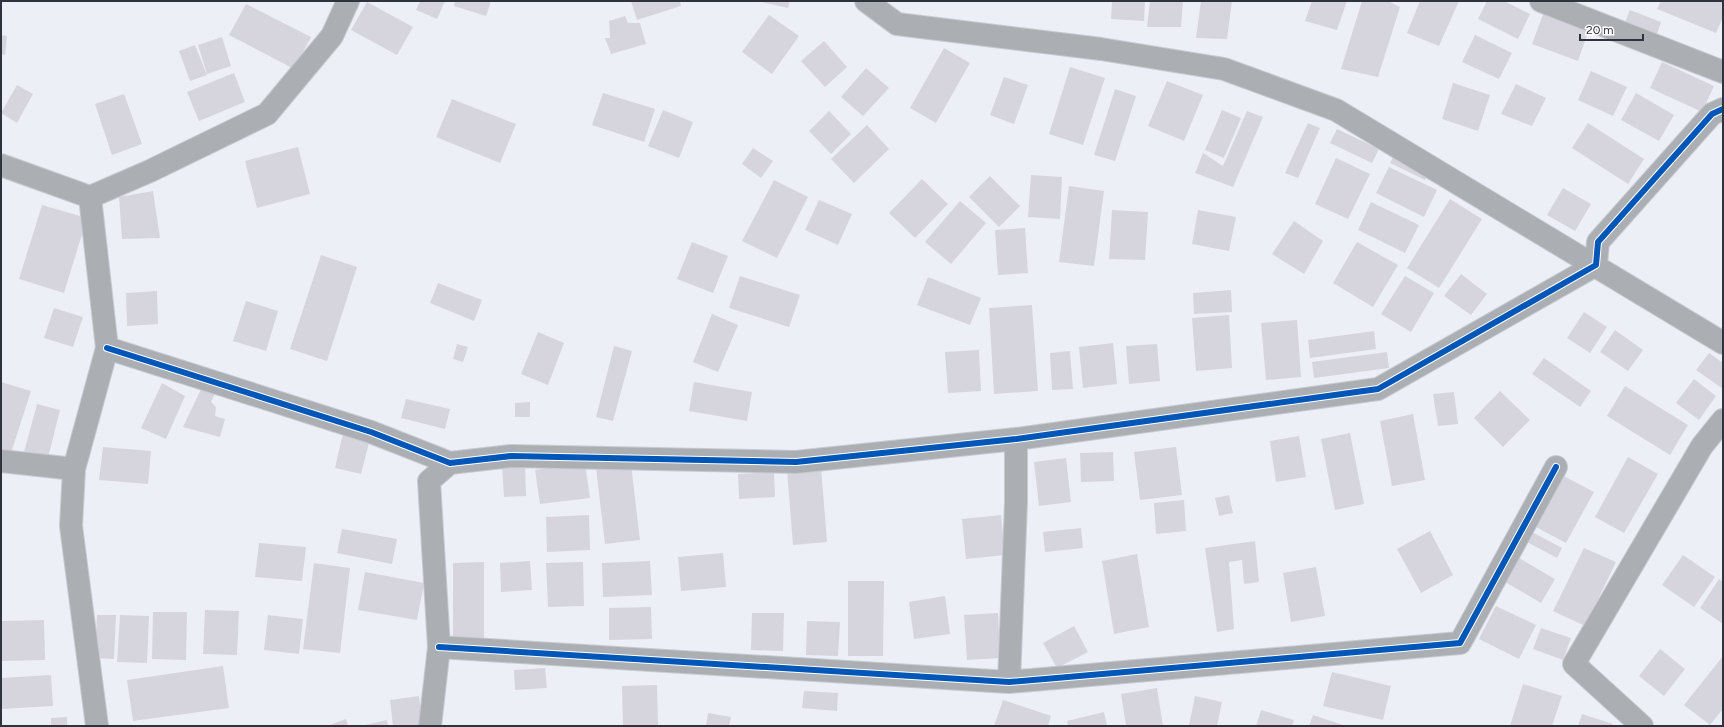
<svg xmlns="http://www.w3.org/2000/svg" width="1724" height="727" font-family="Figtree,sans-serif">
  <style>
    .building { fill: #d6d5de }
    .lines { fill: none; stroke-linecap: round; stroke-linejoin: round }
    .minor-casing { stroke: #c8cad1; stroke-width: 24 }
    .minor { stroke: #abafb4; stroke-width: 22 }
    .cycleway-casing { stroke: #fff; stroke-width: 8 }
    .cycleway { stroke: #0057b8; stroke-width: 6 }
  </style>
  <rect width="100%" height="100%" fill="#edeff6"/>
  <!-- building -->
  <path class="building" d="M 420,1 L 445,1 L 437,19 L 416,10 Z
    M 455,1 L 491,1 L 486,16 L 454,6 Z
    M 631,1 L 680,1 L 681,6 L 637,20 Z
    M 757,1 L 790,1 L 788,8 Z
    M 1112,1 L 1145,1 L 1144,21 L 1111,19 Z
    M 1150,1 L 1183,1 L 1181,27 L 1147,27 Z
    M 1201,1 L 1232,1 L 1227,39 L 1196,38 Z
    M 1312,1 L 1347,1 L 1337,30 L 1305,21 Z
    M 1362,1 L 1388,1 L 1400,7 L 1378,77 L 1341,69 Z
    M 1420,1 L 1459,1 L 1439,46 L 1407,33 Z
    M 1487,1 L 1504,1 L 1530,14 L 1518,39 L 1478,19 Z
    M 1661,1 L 1723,1 L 1723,17 L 1716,33 L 1657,9 Z
    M 367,2 L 413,27 L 397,55 L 351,30 Z
    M 246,4 L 311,37 L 294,69 L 229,35 Z
    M 1630,10 L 1661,22 L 1657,34 L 1625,22 Z
    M 1544,12 L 1589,29 L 1578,61 L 1532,44 Z
    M 769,15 L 799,36 L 772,74 L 742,52 Z
    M 625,16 L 628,23 L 640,23 L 646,44 L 611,54 L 605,38 L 610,38 L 609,21 Z
    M 1,35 L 7,36 L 5,55 L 1,54 Z
    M 1475,35 L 1512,53 L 1499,79 L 1462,62 Z
    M 222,37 L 231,66 L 207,74 L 198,45 Z
    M 824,41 L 847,67 L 825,87 L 801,61 Z
    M 195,45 L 207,75 L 190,81 L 179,51 Z
    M 944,48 L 970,63 L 936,123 L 910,108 Z
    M 1662,62 L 1714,86 L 1702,112 L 1650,88 Z
    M 1070,67 L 1105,78 L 1083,145 L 1049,134 Z
    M 866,68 L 889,88 L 863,116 L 841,97 Z
    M 1591,71 L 1627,87 L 1613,116 L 1578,100 Z
    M 234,73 L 245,102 L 199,121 L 187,92 Z
    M 1004,77 L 1028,85 L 1014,124 L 990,115 Z
    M 1167,81 L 1203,95 L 1184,141 L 1148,126 Z
    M 1453,83 L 1490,95 L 1478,131 L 1442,119 Z
    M 1516,84 L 1546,98 L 1532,126 L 1501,114 Z
    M 17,85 L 33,94 L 17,123 L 1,113 Z
    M 1115,89 L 1136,96 L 1115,161 L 1094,155 Z
    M 603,93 L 655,109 L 644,142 L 592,125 Z
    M 1636,93 L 1674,115 L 1659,141 L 1621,120 Z
    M 124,94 L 142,144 L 112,155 L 95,104 Z
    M 452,99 L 516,124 L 500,163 L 436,137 Z
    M 663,110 L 693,122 L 679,158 L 648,146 Z
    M 1222,110 L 1241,118 L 1224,158 L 1205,150 Z
    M 829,111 L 851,134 L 831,154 L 809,131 Z
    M 1247,111 L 1263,117 L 1233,187 L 1195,173 L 1203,153 L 1223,166 Z
    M 1308,123 L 1320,128 L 1298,178 L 1285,173 Z
    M 1588,123 L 1644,159 L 1628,184 L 1572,148 Z
    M 867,125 L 889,149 L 854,183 L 831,159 Z
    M 1337,129 L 1379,149 L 1372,163 L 1330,143 Z
    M 298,147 L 310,194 L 257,208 L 245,161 Z
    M 753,148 L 773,161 L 761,178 L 742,164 Z
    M 1395,153 L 1430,170 L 1425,180 L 1390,163 Z
    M 1336,158 L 1370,174 L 1348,219 L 1315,204 Z
    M 1389,167 L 1437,190 L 1424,217 L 1376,193 Z
    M 1031,175 L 1062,177 L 1060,219 L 1028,217 Z
    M 990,176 L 1020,206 L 999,227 L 969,197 Z
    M 922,179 L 948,204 L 915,238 L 889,213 Z
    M 774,180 L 808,197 L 777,258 L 742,241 Z
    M 1069,186 L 1104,191 L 1094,266 L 1059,262 Z
    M 1563,188 L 1591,204 L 1575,231 L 1547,215 Z
    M 153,191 L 160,238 L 122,239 L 119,197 Z
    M 1450,199 L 1482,219 L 1439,288 L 1407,268 Z
    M 819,200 L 852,214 L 838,245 L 805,230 Z
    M 960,201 L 986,223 L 951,264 L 925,242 Z
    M 1371,202 L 1419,225 L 1405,253 L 1358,230 Z
    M 42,205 L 87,218 L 64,293 L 19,279 Z
    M 1112,210 L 1148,212 L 1145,260 L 1109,259 Z
    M 1198,210 L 1236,217 L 1229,251 L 1192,244 Z
    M 1294,221 L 1323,241 L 1304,274 L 1272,254 Z
    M 1025,228 L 1028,273 L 998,275 L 995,230 Z
    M 692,242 L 728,256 L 713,293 L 677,279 Z
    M 1357,242 L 1398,265 L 1373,307 L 1333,283 Z
    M 321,255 L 357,267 L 327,361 L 290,349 Z
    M 1461,274 L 1487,294 L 1471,315 L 1444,296 Z
    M 740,276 L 800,295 L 789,327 L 729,308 Z
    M 1405,276 L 1434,293 L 1411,332 L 1381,314 Z
    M 928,277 L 981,298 L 970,325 L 917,305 Z
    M 438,283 L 482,300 L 474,321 L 430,303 Z
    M 1231,290 L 1232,312 L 1194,314 L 1193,293 Z
    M 157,291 L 158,324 L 127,326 L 126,293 Z
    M 246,301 L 278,311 L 266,351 L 233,341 Z
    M 1032,305 L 1038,391 L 994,394 L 989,308 Z
    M 54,308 L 83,317 L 73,347 L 44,338 Z
    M 1584,312 L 1607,327 L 1590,353 L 1567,338 Z
    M 712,314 L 738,325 L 718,372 L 693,362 Z
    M 1229,315 L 1232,368 L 1196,371 L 1192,318 Z
    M 1297,320 L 1301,377 L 1266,380 L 1261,323 Z
    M 1615,330 L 1643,350 L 1628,371 L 1600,352 Z
    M 1374,331 L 1376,349 L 1310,358 L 1308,340 Z
    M 538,332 L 564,343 L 548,385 L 521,374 Z
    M 1113,343 L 1117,384 L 1083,388 L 1079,347 Z
    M 457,344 L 468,347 L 463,362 L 453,359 Z
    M 1157,344 L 1160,381 L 1129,384 L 1126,346 Z
    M 614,346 L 632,351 L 613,421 L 596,417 Z
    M 979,350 L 981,391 L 948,393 L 945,352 Z
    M 1070,351 L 1073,389 L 1052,390 L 1050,353 Z
    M 1387,352 L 1389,368 L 1314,378 L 1312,362 Z
    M 1709,353 L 1723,363 L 1723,389 L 1696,370 Z
    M 1544,358 L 1591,391 L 1580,407 L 1532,374 Z
    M 1694,379 L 1716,396 L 1699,420 L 1676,403 Z
    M 1,382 L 31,391 L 10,456 L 1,453 Z
    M 694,382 L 752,392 L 747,421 L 689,411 Z
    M 162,383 L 185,396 L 166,439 L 141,428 Z
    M 1625,386 L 1688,425 L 1670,455 L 1607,416 Z
    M 202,387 L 216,391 L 211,402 L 216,407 L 215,416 L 225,419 L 220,437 L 183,427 Z
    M 1500,391 L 1530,420 L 1503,447 L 1474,418 Z
    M 1454,392 L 1458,424 L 1438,426 L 1433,394 Z
    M 406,399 L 450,409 L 445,429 L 401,418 Z
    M 530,402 L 530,417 L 515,417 L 515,403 Z
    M 37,404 L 60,410 L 48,458 L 24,452 Z
    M 1413,414 L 1425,480 L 1392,486 L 1380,421 Z
    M 343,433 L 370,439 L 361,474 L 335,468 Z
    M 1350,433 L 1364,504 L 1335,510 L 1321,439 Z
    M 1299,436 L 1306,477 L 1276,482 L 1270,441 Z
    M 103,447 L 151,451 L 148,484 L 99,480 Z
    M 1176,447 L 1182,495 L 1140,500 L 1134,452 Z
    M 1113,452 L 1114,481 L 1081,482 L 1080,453 Z
    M 1628,457 L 1658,474 L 1624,533 L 1595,517 Z
    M 1066,458 L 1071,502 L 1039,506 L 1034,462 Z
    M 585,463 L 590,498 L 540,504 L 535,470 Z
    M 525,464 L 526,496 L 504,497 L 502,466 Z
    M 631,464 L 640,540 L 605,544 L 596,468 Z
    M 821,467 L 827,542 L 793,545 L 787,470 Z
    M 774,472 L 775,497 L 739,499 L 738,474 Z
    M 1562,475 L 1594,492 L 1566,543 L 1534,526 Z
    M 1229,495 L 1233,513 L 1219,516 L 1215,498 Z
    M 1184,500 L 1186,531 L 1156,534 L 1154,503 Z
    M 589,515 L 590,550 L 547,552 L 546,517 Z
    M 1001,515 L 1005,555 L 966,559 L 962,519 Z
    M 1081,528 L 1083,548 L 1045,552 L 1043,532 Z
    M 342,529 L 397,539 L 392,564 L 337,553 Z
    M 1430,531 L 1453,575 L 1421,593 L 1397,549 Z
    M 1532,532 L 1562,548 L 1557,558 L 1527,542 Z
    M 1255,541 L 1259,582 L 1244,584 L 1242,560 L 1229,562 L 1234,629 L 1217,632 L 1205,548 Z
    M 259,543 L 306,547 L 302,581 L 255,577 Z
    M 1584,548 L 1616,562 L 1585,626 L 1553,611 Z
    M 723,553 L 726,587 L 681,591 L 678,557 Z
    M 1137,554 L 1149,627 L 1114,634 L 1102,561 Z
    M 1683,555 L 1715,577 L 1694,607 L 1662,585 Z
    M 1519,558 L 1555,579 L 1541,603 L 1505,582 Z
    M 530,561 L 532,590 L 501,592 L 500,563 Z
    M 650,561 L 652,595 L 603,597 L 602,563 Z
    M 484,562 L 484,638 L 453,639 L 453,563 Z
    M 583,562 L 584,606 L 548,607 L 546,563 Z
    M 314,563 L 350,568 L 340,653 L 303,649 Z
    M 1316,567 L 1325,616 L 1291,622 L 1283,573 Z
    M 365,572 L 424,583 L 417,620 L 358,610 Z
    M 1719,579 L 1723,582 L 1723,624 L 1700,608 Z
    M 848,581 L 884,581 L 883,656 L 848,656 Z
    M 945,596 L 950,634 L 914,639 L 909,602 Z
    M 1496,606 L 1536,625 L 1519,659 L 1479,639 Z
    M 651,607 L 652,639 L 609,640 L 609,608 Z
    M 205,610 L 239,611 L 237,655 L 203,654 Z
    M 153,612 L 187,612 L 186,660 L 152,659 Z
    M 752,613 L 784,613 L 783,651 L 751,650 Z
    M 998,613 L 1000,658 L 967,660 L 964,615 Z
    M 97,615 L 116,615 L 114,659 L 95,658 Z
    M 120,615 L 149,616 L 147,663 L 117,662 Z
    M 268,615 L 303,619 L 299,654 L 264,650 Z
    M 44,620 L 45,660 L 1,661 L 1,621 Z
    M 807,621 L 840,622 L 838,656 L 806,655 Z
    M 1074,626 L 1088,652 L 1057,668 L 1043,643 Z
    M 1541,628 L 1571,638 L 1563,660 L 1533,649 Z
    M 1660,649 L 1685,669 L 1664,696 L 1639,676 Z
    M 1723,656 L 1723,709 L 1710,725 L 1684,705 Z
    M 223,666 L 229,708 L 133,721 L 127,680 Z
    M 545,668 L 547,688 L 515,690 L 514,670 Z
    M 1332,672 L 1391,686 L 1383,720 L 1323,706 Z
    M 51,675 L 53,706 L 1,709 L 1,678 Z
    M 1523,684 L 1562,696 L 1552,726 L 1510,726 Z
    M 657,685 L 658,726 L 623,726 L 622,686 Z
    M 1157,688 L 1163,726 L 1126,726 L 1121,694 Z
    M 804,691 L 838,693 L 837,711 L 802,708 Z
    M 419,696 L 423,726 L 393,726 L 390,700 Z
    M 1195,696 L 1222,702 L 1217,726 L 1189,726 Z
    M 1003,700 L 1051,716 L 1048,726 L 994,726 Z
    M 1261,710 L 1294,720 L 1292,726 L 1256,726 Z
    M 1104,712 L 1107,726 L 1068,726 L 1067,721 Z
    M 708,713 L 731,717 L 729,726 L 706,726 Z
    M 1582,714 L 1613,724 L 1612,726 L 1578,726 Z
    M 1313,715 L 1346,726 L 1309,726 Z
    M 67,717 L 67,726 L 51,726 L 51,718 Z
    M 346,719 L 348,726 L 327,726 Z
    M 387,720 L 388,726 L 366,726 L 365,725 Z"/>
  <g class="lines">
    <!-- minor casing -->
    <g class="minor-casing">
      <path id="minor" d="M 866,1 L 897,24 L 1101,49 L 1224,69 L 1336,110 L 1723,343
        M 1541,1 L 1723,72
        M 1,165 L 90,197 L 150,171 L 267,114 L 332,36 L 348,1
        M 90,197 L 107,348 L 74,469 L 71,526 L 97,726
        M 107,348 L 371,432 L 450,463 L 511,456 L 796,462 L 1016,439 L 1378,389 L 1596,265 L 1598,242 L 1712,114 L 1723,109
        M 1,461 L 74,469
        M 439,647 L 1009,682 L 1460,643 L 1556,467
        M 1009,682 L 1016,502 L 1016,439
        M 430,726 L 439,647 L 429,481 L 450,463
        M 1642,726 L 1574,664 L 1702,446 L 1723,420"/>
    </g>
    <!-- minor -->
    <use href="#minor" class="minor"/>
    <!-- cycleway casing -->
    <g class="cycleway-casing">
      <path id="cycleway" d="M 107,348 L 371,432 L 450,463 L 511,456 L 796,462 L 1016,439 L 1378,389 L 1596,265 L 1598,242 L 1712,114 L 1723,109
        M 439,647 L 1009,682 L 1460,643 L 1556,467"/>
    </g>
    <!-- cycleway -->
    <use href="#cycleway" class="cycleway"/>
  </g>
  <!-- border -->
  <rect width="1724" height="727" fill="none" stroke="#2f333f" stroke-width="4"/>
  <!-- scale -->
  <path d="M1580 34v6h63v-6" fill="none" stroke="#2f333f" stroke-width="2"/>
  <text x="1586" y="34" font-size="12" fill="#2f333f" stroke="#ffffff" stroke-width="3" paint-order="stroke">20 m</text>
</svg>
